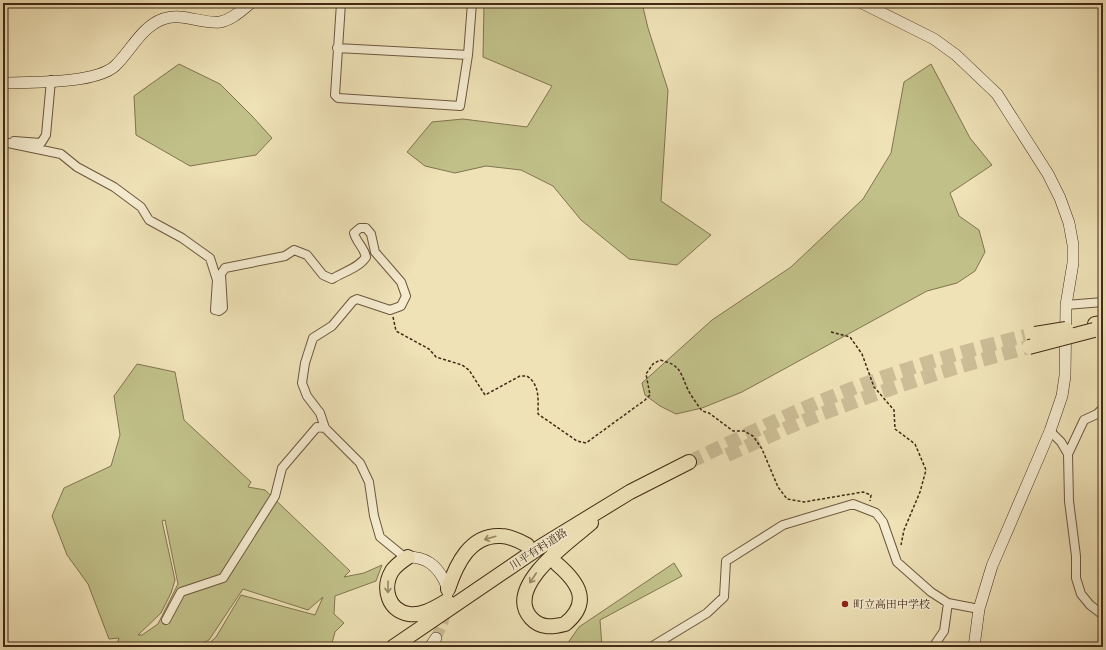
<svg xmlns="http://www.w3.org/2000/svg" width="1106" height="650" font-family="'IM FELL French Canon','Noto Serif JP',serif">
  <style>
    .green { fill: #c1c089; stroke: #82744f; fill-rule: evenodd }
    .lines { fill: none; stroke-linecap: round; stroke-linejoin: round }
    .secondary-tunnel { stroke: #ccbd97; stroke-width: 11; stroke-dasharray: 11 5.5; stroke-linecap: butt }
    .highway-tunnel { stroke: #ccbd97; stroke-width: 14; stroke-dasharray: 14 7; stroke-linecap: butt }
    .street-casing { stroke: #6d573e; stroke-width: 10 }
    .secondary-casing { stroke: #422915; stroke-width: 12 }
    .highway-casing { stroke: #422915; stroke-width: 16 }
    .path { stroke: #422915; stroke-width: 1.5; stroke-dasharray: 3 2; stroke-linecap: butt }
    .street { stroke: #f5ecd0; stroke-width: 8 }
    .secondary { stroke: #f5ecd0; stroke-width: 11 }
    .highway { stroke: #efe2b7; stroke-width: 14 }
    .highway-bridge-casing { stroke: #422915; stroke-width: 16; stroke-linecap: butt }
    .highway-bridge { stroke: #efe2b7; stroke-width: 14 }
    .oneway { stroke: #988666 }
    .poi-dot { fill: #8f2418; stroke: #f5ecd0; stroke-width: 1.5 }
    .labels { text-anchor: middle; stroke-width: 3; stroke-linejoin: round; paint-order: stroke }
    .street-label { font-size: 11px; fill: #422915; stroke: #f5ecd0 }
    .poi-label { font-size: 11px; fill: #422915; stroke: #f5ecd0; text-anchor: start }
  </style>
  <rect width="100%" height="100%" fill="#efe2b7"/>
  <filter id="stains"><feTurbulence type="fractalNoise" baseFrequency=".005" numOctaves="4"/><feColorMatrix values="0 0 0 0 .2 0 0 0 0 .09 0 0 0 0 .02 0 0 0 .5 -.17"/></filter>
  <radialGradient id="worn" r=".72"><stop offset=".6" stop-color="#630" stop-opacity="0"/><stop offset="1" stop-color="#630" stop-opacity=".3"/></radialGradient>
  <!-- green -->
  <path class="green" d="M 484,3 L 642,3 L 648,28 L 668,90 L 661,201 L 711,235 L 677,265 L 629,259 L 581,220 L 553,186 L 521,170 L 486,166 L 455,173 L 425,166 L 407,152 L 432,122 L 463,119 L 527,127 L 552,86 L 483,57 Z
    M 179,64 L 220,84 L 252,116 L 272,138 L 256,155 L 190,166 L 136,135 L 134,96 Z
    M 931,64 L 970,138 L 992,165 L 950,193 L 959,216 L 979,230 L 985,252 L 975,271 L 957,283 L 927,291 L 742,392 L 702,408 L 676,414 L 660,406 L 645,395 L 642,383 L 712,320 L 791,267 L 863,199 L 891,153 L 904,82 Z
    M 137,364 L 175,372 L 184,420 L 251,482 L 248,487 L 265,490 L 350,571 L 344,577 L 364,573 L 382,565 L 376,581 L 335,596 L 334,614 L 344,623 L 335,632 L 331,647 L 205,647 L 216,637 L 241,595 L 315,615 L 323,597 L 308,610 L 243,589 L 209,640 L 195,647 L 116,647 L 119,638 L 109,639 L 88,584 L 67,555 L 52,516 L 64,488 L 111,466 L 120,435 L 114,396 ZM 165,520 L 178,584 L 158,624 L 142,635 L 138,635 L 161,613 L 171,593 L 175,580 L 162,521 Z
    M 674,563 L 682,576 L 600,620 L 602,647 L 565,647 L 579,627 Z"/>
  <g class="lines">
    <!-- secondary-tunnel -->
    <path class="secondary-tunnel" d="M 436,638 L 443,622 L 447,606"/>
    <!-- highway-tunnel -->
    <path class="highway-tunnel" d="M 727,455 C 760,441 791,425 824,413 C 892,387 960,365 1029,347
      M 689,462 C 732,442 775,420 819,402 C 885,374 955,353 1025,336"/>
    <!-- street casing -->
    <g class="street-casing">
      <path id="street" d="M 341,3 L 335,95 L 338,98 L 460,106 L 468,55 L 472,3
        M 337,48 L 468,55
        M 14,141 L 41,143 L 46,135 L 51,80
        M 3,142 L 61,154 L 77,167 L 114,187 L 141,207 L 149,220 L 182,238 L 210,258 L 217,280 L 215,310 L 219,311 L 223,308 L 221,274 L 225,268 L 285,256 L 294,250 L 307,255 L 323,275 L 332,279 C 343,272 359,268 366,257 C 364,247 356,242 354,233 L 360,228 L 366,228 L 371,234 L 375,252 L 401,282 L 406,296 L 401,306 L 390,310 L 357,299 L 353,301 L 332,326 L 313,338 L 305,363 L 302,383 L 307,396 L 320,413 L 325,428
        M 1066,305 L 1103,302
        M 1050,431 L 1061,442 L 1068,454 L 1069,501 L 1076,556 L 1076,578 L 1081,594 L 1090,605 L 1103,615
        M 1068,454 L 1084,420 L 1097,414 L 1103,408
        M 166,620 L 181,592 L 223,578 L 275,496 L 282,468 L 317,427 L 325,428 L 360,463 L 369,482 L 374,516 L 380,537 L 402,555 L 408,557
        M 651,647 L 707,613 L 724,597 L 726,561 L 783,525 L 853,504 L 876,513 L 883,522 L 897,562 L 931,592 L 948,603 L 979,609
        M 933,647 L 944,631 L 948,603"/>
    </g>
    <!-- secondary casing -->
    <g class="secondary-casing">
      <path id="secondary" d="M 862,3 L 934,39 L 956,55 L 997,94 L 1048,174 L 1060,198 L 1069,223 L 1073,245 L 1073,263 L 1066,305 L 1065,376 L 1062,396 L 1050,431 L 992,566 L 979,609 L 974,647
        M 3,83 C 31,82 95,84 115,66 C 131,51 141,27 163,19 C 182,12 201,24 220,22 C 232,20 242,10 251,3
        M 408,557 C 426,557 436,565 444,580 C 446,585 449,588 448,592
        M 430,647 L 436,638"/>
    </g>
    <!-- highway casing -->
    <g class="highway-casing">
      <path id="highway" d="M 1095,324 L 1103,323
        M 408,557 C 402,561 396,565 392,571 C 382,588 388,611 409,614 C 423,616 436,607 447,601
        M 557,564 C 578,582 592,602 565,624 C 553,627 541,629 531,618 C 503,587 571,540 591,523
        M 448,589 C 456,565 470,534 501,536 C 510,536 519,541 527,545
        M 393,647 L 540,547 L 630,492 L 689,462"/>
    </g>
    <!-- path -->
    <path class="path" d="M 393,317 L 396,331 L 429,349 L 436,357 L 462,365 L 469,370 L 485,395 L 520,376 L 527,376 C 540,385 538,399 538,414 L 577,441 L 586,443 L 645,400 L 650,395 L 646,374 L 653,364 L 660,360 C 681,365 680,372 688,390 C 692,397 697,404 702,411 L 709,413 L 733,431 L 744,431 L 753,436 L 762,449 L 778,487 L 787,499 L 804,502 L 863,492 L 871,495 L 870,501
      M 831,332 L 850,337 L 862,354 L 874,387 L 894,410 L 895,429 L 915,444 L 926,470 L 920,492 L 904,530 L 901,545"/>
    <!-- street -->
    <use href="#street" class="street"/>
    <!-- secondary -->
    <use href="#secondary" class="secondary"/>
    <!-- highway -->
    <use href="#highway" class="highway"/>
    <!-- highway-bridge casing -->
    <g class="highway-bridge-casing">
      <path id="highway-bridge" d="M 1035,334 L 1066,329
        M 1029,347 L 1094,330"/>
    </g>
    <!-- highway-bridge -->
    <use href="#highway-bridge" class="highway-bridge"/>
  </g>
  <!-- one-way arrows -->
  <defs><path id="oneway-shaft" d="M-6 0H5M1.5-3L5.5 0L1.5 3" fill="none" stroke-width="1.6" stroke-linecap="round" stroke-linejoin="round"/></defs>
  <g class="oneway">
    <use href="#oneway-shaft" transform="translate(490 538) rotate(164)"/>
    <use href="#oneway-shaft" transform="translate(533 578) rotate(123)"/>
    <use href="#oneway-shaft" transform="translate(388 587) rotate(91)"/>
  </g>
  <!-- markers -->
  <circle class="poi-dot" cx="845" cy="604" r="4"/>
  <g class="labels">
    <!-- street labels -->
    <g class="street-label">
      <text transform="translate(538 549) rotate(-33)" y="4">川平有料道路</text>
    </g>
    <!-- poi labels -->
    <g class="poi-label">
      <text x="853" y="608">町立高田中学校</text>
    </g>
  </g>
  <!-- margin -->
  <rect width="1106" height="650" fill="none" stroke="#efe2b7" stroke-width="16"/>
  <rect x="4" y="4" width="1098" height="642" fill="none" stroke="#422915" stroke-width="2"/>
  <rect x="8" y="8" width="1090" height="634" fill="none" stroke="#422915"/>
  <rect width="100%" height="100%" filter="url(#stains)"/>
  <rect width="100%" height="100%" fill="url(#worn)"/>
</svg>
